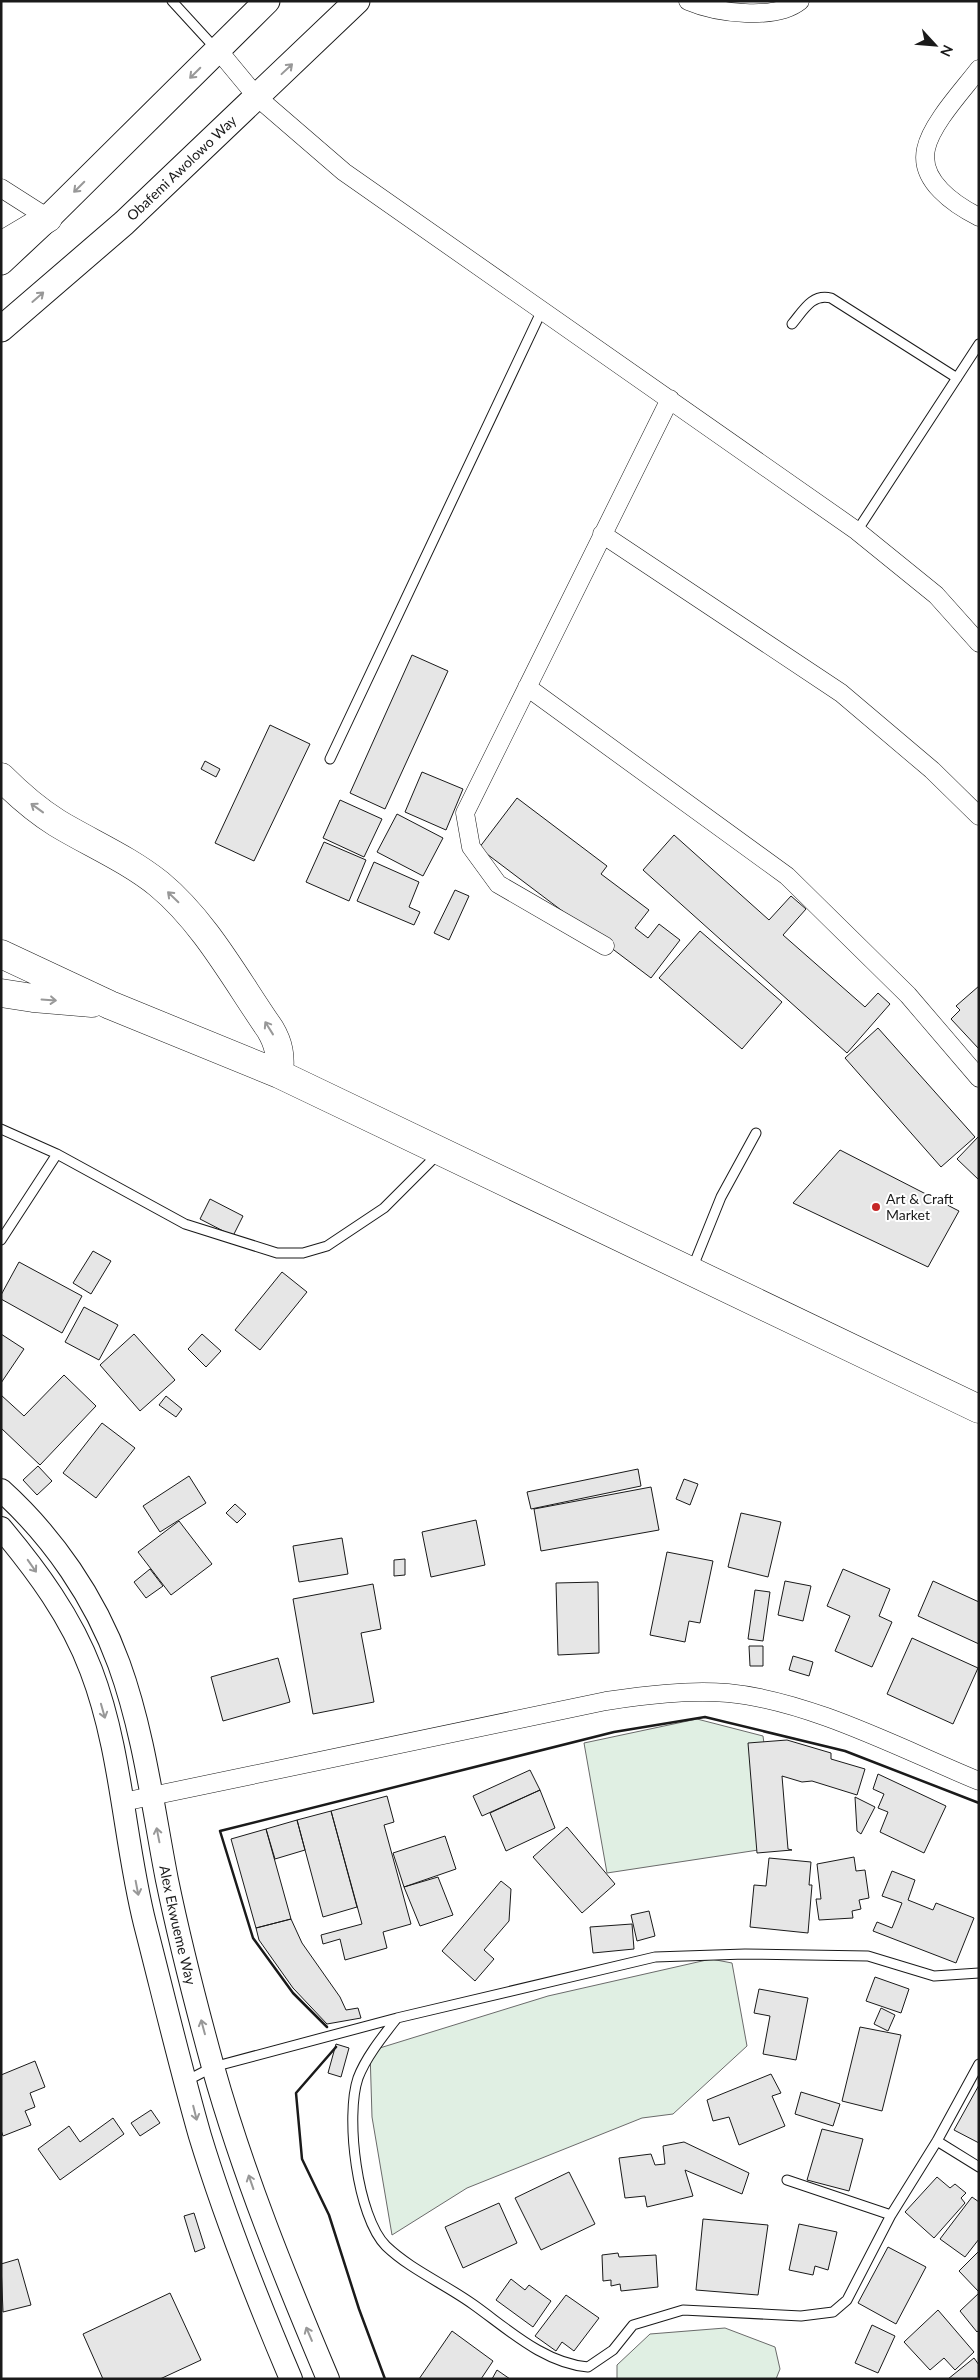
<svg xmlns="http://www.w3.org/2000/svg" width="980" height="2380" font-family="Lato,sans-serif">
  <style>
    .green { fill: #e0efe3; stroke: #6a6a6a }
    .building { fill: #e6e6e6; stroke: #1a1a1a }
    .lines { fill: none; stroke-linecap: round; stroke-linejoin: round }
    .service-casing { stroke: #1a1a1a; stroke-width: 11 }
    .minor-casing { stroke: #1a1a1a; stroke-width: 19 }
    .tertiary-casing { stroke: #1a1a1a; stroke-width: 24 }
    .secondary-casing { stroke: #1a1a1a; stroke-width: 27 }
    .primary-casing { stroke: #1a1a1a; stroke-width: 29 }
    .service { stroke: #fff; stroke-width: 9 }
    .minor { stroke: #fff; stroke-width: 18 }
    .tertiary { stroke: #fff; stroke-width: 22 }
    .secondary { stroke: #fff; stroke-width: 25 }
    .primary { stroke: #fff; stroke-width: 28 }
    .wall { stroke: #1a1a1a; stroke-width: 2.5 }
    .oneway { stroke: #989898 }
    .poi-dot { fill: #c62828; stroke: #fff; stroke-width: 2 }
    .labels { text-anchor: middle; stroke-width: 4; stroke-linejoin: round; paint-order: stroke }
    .street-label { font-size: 14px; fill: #1a1a1a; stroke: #fff }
    .poi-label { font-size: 14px; fill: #1a1a1a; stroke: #fff; text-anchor: start }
  </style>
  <rect width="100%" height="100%" fill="#fff"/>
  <!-- green -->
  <path class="green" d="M 697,1719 L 763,1736 L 778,1847 L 607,1873 L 584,1743 Z
    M 711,1959 L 732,1963 L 747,2046 L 673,2114 L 642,2118 L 467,2188 L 392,2235 L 372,2117 L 370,2051 L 548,1996 Z
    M 725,2328 L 775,2347 L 780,2369 L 776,2379 L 617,2379 L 617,2365 L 650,2334 Z"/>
  <!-- building -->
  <path class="building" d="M 412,655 L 448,671 L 385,809 L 350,793 Z
    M 270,725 L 310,744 L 254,861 L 215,843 Z
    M 205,761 L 220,769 L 216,777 L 201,769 Z
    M 422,772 L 463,789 L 446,830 L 405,812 Z
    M 517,798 L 607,866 L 601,874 L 649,910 L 635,928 L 648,938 L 659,924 L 680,940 L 651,978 L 479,848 Z
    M 340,800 L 382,819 L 364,857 L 323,838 Z
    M 397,814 L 443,838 L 423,876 L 377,852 Z
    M 674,835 L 769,920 L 791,896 L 806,909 L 783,935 L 865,1007 L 878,993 L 890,1004 L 847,1053 L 643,870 Z
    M 324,842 L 366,860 L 349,901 L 306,882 Z
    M 374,862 L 419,882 L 409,907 L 420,912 L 414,925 L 357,901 Z
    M 455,890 L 469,896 L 449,940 L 434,933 Z
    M 700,931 L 782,1002 L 742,1049 L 659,978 Z
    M 979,986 L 979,1049 L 951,1019 L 960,1010 L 956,1006 Z
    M 878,1028 L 975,1137 L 941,1167 L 845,1058 Z
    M 979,1136 L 979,1180 L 957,1159 Z
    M 840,1150 L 959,1211 L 928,1267 L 793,1203 Z
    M 210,1199 L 243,1216 L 233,1236 L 200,1219 Z
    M 93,1251 L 111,1261 L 91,1294 L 73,1283 Z
    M 19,1262 L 82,1296 L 62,1333 L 1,1299 L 1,1295 Z
    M 282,1272 L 307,1292 L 260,1350 L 235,1330 Z
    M 84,1307 L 118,1325 L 99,1360 L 65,1342 Z
    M 1,1334 L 24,1349 L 1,1383 Z
    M 134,1334 L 175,1380 L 140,1411 L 100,1365 Z
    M 202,1334 L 221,1351 L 206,1367 L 188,1349 Z
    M 64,1375 L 96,1406 L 40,1465 L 1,1428 L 1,1395 L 24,1416 Z
    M 166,1396 L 182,1409 L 176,1417 L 159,1405 Z
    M 102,1423 L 135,1448 L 96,1498 L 63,1473 Z
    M 38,1466 L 52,1481 L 37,1495 L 23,1480 Z
    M 638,1469 L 641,1486 L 531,1509 L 527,1492 Z
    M 189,1476 L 206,1503 L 160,1532 L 143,1506 Z
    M 684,1479 L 698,1484 L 690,1505 L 676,1499 Z
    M 651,1487 L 659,1530 L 541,1551 L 534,1509 Z
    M 235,1504 L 246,1514 L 237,1523 L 226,1513 Z
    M 741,1513 L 781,1522 L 768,1577 L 728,1567 Z
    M 476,1520 L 485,1565 L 431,1577 L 422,1532 Z
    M 179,1521 L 212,1564 L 171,1595 L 138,1552 Z
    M 342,1538 L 348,1574 L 299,1582 L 293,1546 Z
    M 667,1552 L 713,1561 L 700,1623 L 689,1621 L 685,1642 L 650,1635 Z
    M 405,1559 L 405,1575 L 394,1576 L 394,1560 Z
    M 150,1569 L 163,1586 L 146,1598 L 134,1582 Z
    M 843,1569 L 890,1589 L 879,1616 L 892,1622 L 872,1667 L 835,1651 L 850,1616 L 827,1606 Z
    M 785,1581 L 811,1586 L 803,1621 L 778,1615 Z
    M 933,1581 L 979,1602 L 979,1644 L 918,1616 Z
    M 598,1582 L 599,1653 L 558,1655 L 556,1583 Z
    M 373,1584 L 381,1629 L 361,1633 L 374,1702 L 313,1714 L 293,1599 Z
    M 755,1590 L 770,1592 L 763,1641 L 748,1639 Z
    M 912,1638 L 978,1668 L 953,1724 L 887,1694 Z
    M 749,1646 L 763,1646 L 763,1666 L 750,1666 Z
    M 793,1656 L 813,1662 L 809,1676 L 789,1670 Z
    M 278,1658 L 290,1702 L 223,1721 L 211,1677 Z
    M 787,1740 L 831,1753 L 831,1759 L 865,1769 L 857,1795 L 812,1781 L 802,1782 L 782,1776 L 788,1849 L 792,1850 L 757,1853 L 748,1743 Z
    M 530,1770 L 540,1790 L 482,1816 L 473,1796 Z
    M 878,1774 L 946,1806 L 924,1853 L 880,1832 L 888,1812 L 878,1808 L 884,1794 L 873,1789 Z
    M 540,1790 L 555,1828 L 506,1851 L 490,1813 Z
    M 387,1796 L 394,1822 L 384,1825 L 411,1924 L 383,1932 L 387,1948 L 345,1960 L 340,1939 L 323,1944 L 321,1935 L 362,1924 L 331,1811 Z
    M 855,1797 L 875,1807 L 861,1834 L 857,1831 Z
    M 331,1811 L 357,1907 L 323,1917 L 297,1820 Z
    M 297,1820 L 305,1850 L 275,1859 L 266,1829 Z
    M 567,1827 L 615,1884 L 582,1913 L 533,1857 Z
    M 266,1829 L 291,1919 L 256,1928 L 231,1839 Z
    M 445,1836 L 456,1869 L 404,1887 L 393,1853 Z
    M 854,1857 L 856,1871 L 865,1870 L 869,1898 L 859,1900 L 861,1909 L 852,1911 L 853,1918 L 819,1920 L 816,1899 L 821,1899 L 817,1864 Z
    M 769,1858 L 811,1862 L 809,1885 L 812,1885 L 808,1933 L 750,1927 L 754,1885 L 766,1886 Z
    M 892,1871 L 915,1880 L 908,1900 L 933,1910 L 936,1903 L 974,1918 L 956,1963 L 873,1931 L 877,1922 L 892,1928 L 902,1903 L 882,1896 Z
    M 438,1877 L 453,1915 L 420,1926 L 404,1887 Z
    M 501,1881 L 511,1889 L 509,1921 L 484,1950 L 494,1959 L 475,1981 L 442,1951 Z
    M 649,1911 L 655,1936 L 637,1941 L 631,1915 Z
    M 291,1919 L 302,1943 L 340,1997 L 346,2010 L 358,2008 L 361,2018 L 327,2024 L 293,1988 L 259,1940 L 256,1928 Z
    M 632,1924 L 634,1949 L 593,1953 L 590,1927 Z
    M 875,1977 L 909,1989 L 901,2013 L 866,2001 Z
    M 759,1989 L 808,1998 L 796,2060 L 763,2054 L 770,2016 L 754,2013 Z
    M 881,2008 L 895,2015 L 888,2031 L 874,2024 Z
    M 860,2027 L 901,2035 L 882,2111 L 842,2101 Z
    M 336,2044 L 349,2048 L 341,2077 L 328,2073 Z
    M 35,2061 L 45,2087 L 30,2093 L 35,2107 L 25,2111 L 31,2125 L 3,2136 L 1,2130 L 1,2075 Z
    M 771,2074 L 781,2093 L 772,2096 L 785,2126 L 739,2145 L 729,2117 L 713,2121 L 707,2100 Z
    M 979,2085 L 979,2143 L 954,2130 Z
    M 801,2092 L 840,2104 L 833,2126 L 795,2114 Z
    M 151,2110 L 160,2123 L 140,2136 L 131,2123 Z
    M 113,2118 L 124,2134 L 60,2180 L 38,2149 L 69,2126 L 80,2142 Z
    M 822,2129 L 863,2139 L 849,2191 L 807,2180 Z
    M 684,2142 L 749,2173 L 742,2194 L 685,2170 L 693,2196 L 647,2207 L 645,2196 L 625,2198 L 619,2158 L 651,2154 L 655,2165 L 665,2164 L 663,2146 Z
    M 569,2172 L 595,2224 L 541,2250 L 515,2198 Z
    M 937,2177 L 950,2188 L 955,2184 L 966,2193 L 961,2198 L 965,2203 L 934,2238 L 905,2212 Z
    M 972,2197 L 979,2202 L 979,2239 L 965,2257 L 940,2239 Z
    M 499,2203 L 517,2243 L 463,2268 L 445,2227 Z
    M 194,2213 L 205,2248 L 195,2252 L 184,2216 Z
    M 703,2219 L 768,2225 L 758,2295 L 696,2290 Z
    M 799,2224 L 837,2232 L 828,2270 L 815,2266 L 813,2275 L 789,2270 Z
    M 888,2247 L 926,2267 L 896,2324 L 858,2303 Z
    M 979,2251 L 979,2292 L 959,2271 Z
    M 618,2253 L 619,2257 L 656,2255 L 658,2287 L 621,2291 L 620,2284 L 611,2286 L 611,2280 L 603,2281 L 602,2255 Z
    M 18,2259 L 31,2305 L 3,2312 L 1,2264 Z
    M 511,2279 L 525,2290 L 529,2285 L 551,2301 L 533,2327 L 496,2300 Z
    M 170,2293 L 201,2360 L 160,2379 L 103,2379 L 83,2334 Z
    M 979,2293 L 979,2330 L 977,2332 L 960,2311 Z
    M 566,2295 L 599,2318 L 574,2351 L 562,2342 L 556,2351 L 535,2336 Z
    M 938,2310 L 974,2352 L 955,2370 L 944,2358 L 930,2370 L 904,2342 Z
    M 872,2325 L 895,2336 L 878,2373 L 855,2363 Z
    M 452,2331 L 493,2361 L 481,2379 L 419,2379 Z
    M 974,2358 L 979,2365 L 979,2379 L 948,2379 Z
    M 497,2370 L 510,2379 L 492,2379 Z"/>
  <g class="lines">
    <!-- service casing -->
    <g class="service-casing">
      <path id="service" d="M 172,1 L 216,49
        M 792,324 C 803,311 812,293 831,298 L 957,378
        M 857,531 L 979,344
        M 330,759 L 542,310
        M 1,1129 L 57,1154
        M 1,1240 L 57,1154 L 185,1224 L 277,1253 L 303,1253 L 327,1246 L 384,1208 L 438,1154
        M 692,1269 L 721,1197 L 756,1133
        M 397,2018 C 383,2036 366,2057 358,2078 C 345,2116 357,2217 386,2246 C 411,2270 445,2284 474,2305 C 509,2330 544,2363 588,2367 L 613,2350 L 633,2325 L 683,2310 L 801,2316 L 833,2312 L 847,2300 L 891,2215 L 937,2141 L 979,2064
        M 186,2081 L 213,2067 L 397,2018 L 655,1957 L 745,1954 L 868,1956 L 934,1976 L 979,1973
        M 937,2141 L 979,2167
        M 787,2180 L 891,2215"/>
    </g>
    <!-- minor casing -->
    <g class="minor-casing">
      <path id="minor" d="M 688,1 C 716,13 775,21 800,1
        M 218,50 L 257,97 L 344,172 L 857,531 L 936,595 L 979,643
        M 979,69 C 963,90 931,124 926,149 C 919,181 955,205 979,217
        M 1,188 L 48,218
        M 602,534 L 841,693 L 932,770 L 979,816
        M 527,687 L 787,876 L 908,995 L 979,1078
        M 605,946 L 498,884 L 471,847 L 465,813 L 670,399
        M 123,1802 L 606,1701 C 646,1695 687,1690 728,1693 C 811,1701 901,1749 979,1781"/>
    </g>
    <!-- tertiary casing -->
    <g class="tertiary-casing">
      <g id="tertiary">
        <path id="s1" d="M 1,1490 C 53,1537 95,1598 119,1664 C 144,1733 153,1808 167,1880 C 180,1943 196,2005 213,2067 C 243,2174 285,2277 328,2379"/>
        <path d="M 1,1528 C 37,1571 71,1617 91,1670 C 122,1751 124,1841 145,1924 C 163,1994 180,2066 200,2136 C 225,2218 257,2299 291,2379"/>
      </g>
    </g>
    <!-- secondary casing -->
    <g class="secondary-casing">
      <g id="secondary">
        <path d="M 1,262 L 48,218 L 267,1"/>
        <path id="s2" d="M 1,329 L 124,223 L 357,1"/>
      </g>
    </g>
    <!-- primary casing -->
    <g class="primary-casing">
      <path id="primary" d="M 1,246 L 48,218
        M 1,777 C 18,794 36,810 57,823 C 90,843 128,859 159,884 C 205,922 236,980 270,1029 C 279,1044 281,1056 279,1074
        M 1,954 L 110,1005 L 279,1074 L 979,1409
        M 1,993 L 33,998 L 92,1003"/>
    </g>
    <!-- service -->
    <use href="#service" class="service"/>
    <!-- minor -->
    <use href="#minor" class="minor"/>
    <!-- tertiary -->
    <use href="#tertiary" class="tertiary"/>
    <!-- secondary -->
    <use href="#secondary" class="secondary"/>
    <!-- primary -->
    <use href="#primary" class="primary"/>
    <!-- wall -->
    <path class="wall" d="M 327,2027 L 293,1993 L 253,1938 L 220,1831 L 614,1732 L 705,1717 L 845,1751 L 979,1803
      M 336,2047 L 296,2093 L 302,2159 L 329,2215 L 359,2309 L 385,2379"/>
  </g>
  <!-- one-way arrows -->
  <defs><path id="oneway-shaft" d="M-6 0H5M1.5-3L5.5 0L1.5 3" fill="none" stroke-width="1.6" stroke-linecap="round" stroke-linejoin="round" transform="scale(1.25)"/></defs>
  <g class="oneway">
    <use href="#oneway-shaft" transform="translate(287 69) rotate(-43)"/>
    <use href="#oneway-shaft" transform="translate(195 73) rotate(135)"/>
    <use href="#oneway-shaft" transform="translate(79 187) rotate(135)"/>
    <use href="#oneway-shaft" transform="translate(38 297) rotate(-41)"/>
    <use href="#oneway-shaft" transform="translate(37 808) rotate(-144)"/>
    <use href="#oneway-shaft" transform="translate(173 897) rotate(-136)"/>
    <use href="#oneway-shaft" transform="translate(49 1000) rotate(4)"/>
    <use href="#oneway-shaft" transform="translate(269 1028) rotate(-122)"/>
    <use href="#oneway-shaft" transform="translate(32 1566) rotate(55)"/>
    <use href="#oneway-shaft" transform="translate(103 1711) rotate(74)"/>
    <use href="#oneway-shaft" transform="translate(158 1835) rotate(-101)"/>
    <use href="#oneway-shaft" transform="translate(137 1888) rotate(79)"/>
    <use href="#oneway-shaft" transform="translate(203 2027) rotate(-105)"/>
    <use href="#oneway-shaft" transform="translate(195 2113) rotate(76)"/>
    <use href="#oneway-shaft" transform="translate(251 2182) rotate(-109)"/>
    <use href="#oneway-shaft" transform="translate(309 2334) rotate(-113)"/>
  </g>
  <!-- markers -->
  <circle class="poi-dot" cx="876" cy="1207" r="5"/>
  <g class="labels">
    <!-- street labels -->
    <g class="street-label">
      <text dy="5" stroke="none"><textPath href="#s2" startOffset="242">Obafemi Awolowo Way</textPath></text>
      <text dy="5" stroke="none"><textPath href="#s1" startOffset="480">Alex Ekwueme Way</textPath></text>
    </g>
    <!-- poi labels -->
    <g class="poi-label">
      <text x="886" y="1204">Art &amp; Craft<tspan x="886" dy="16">Market</tspan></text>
    </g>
  </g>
  <!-- border -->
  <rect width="980" height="2380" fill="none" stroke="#1a1a1a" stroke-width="5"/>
  <!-- north arrow -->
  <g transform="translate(935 45) rotate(116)" stroke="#ffffff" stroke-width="4" paint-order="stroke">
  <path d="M0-4L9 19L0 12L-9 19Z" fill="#1a1a1a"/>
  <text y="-8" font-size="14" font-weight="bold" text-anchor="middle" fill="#1a1a1a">N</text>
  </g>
</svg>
